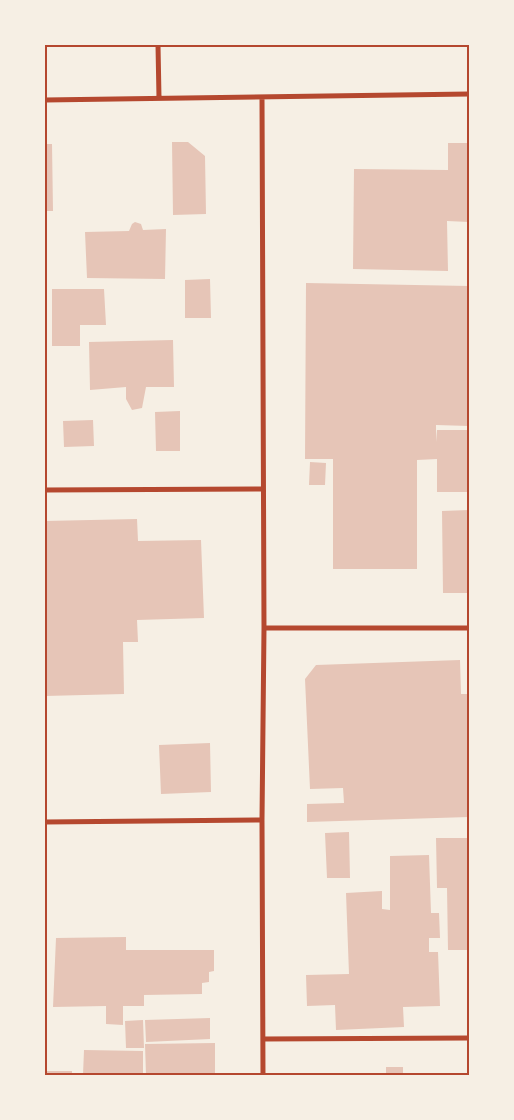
<svg xmlns="http://www.w3.org/2000/svg" width="514" height="1120" font-family="'Varela Round',sans-serif">
  <style>
    .building { fill: #e6c5b7 }
    .lines { fill: none; stroke-linecap: round; stroke-linejoin: round }
    .minor { stroke: #b5482f; stroke-width: 5 }
    .neatline { fill: none; stroke: #b5482f; stroke-width: 2 }
  </style>
  <rect width="100%" height="100%" fill="#f6efe4"/>
  <!-- building -->
  <path class="building" d="M 172,142 L 188,142 L 205,156 L 206,214 L 173,215 Z
    M 448,143 L 469,143 L 469,222 L 447,221 L 448,271 L 353,269 L 354,169 L 448,170 Z
    M 45,144 L 52,144 L 53,211 L 45,211 Z
    M 135,222 L 141,224 L 143,230 L 166,229 L 165,279 L 87,278 L 85,232 L 129,231 L 132,224 Z
    M 210,279 L 211,318 L 185,318 L 185,280 Z
    M 306,283 L 469,286 L 469,426 L 436,425 L 436,442 L 437,430 L 469,430 L 469,492 L 437,492 L 437,459 L 417,460 L 417,569 L 333,569 L 333,459 L 305,459 Z
    M 52,289 L 104,289 L 106,325 L 80,325 L 80,346 L 52,346 Z
    M 173,340 L 174,387 L 146,387 L 142,408 L 132,410 L 126,399 L 126,387 L 90,390 L 89,342 Z
    M 180,411 L 180,451 L 156,451 L 155,412 Z
    M 93,420 L 94,446 L 64,447 L 63,421 Z
    M 310,462 L 326,463 L 325,485 L 309,485 Z
    M 469,510 L 469,593 L 443,593 L 442,511 Z
    M 137,519 L 138,541 L 201,540 L 204,618 L 137,620 L 138,642 L 123,642 L 124,694 L 45,696 L 45,521 Z
    M 460,660 L 461,694 L 469,694 L 469,817 L 307,822 L 307,804 L 344,803 L 343,788 L 310,789 L 305,679 L 316,665 Z
    M 210,743 L 211,792 L 161,794 L 159,745 Z
    M 349,832 L 350,878 L 327,878 L 325,833 Z
    M 436,838 L 469,838 L 469,950 L 448,950 L 447,888 L 437,888 Z
    M 429,855 L 431,913 L 439,913 L 440,938 L 429,938 L 429,952 L 438,952 L 440,1006 L 403,1007 L 404,1027 L 336,1030 L 335,1005 L 307,1006 L 306,975 L 349,974 L 346,893 L 382,891 L 382,909 L 390,910 L 390,856 Z
    M 126,937 L 126,950 L 214,950 L 214,971 L 209,972 L 209,982 L 202,983 L 202,994 L 144,995 L 144,1006 L 123,1006 L 123,1025 L 106,1024 L 106,1006 L 53,1007 L 56,938 Z
    M 210,1018 L 210,1039 L 146,1042 L 145,1020 Z
    M 143,1020 L 144,1048 L 126,1048 L 125,1021 Z
    M 215,1043 L 215,1075 L 146,1075 L 145,1044 Z
    M 84,1050 L 143,1051 L 143,1075 L 83,1075 Z
    M 386,1067 L 403,1067 L 403,1075 L 386,1075 Z
    M 45,1071 L 72,1071 L 72,1075 L 45,1075 Z"/>
  <g class="lines">
    <!-- minor -->
    <path class="minor" d="M 158,45 L 159,98
      M 262,97 L 264,628 L 262,820 L 263,1075
      M 45,100 L 469,94
      M 45,490 L 262,489
      M 264,628 L 469,628
      M 45,822 L 262,820
      M 263,1039 L 469,1038"/>
  </g>
  <!-- border -->
  <rect width="514" height="1120" fill="none" stroke="#f6efe4" stroke-width="92"/>
  <rect x="46" y="46" width="422" height="1028" class="neatline"/>
</svg>
